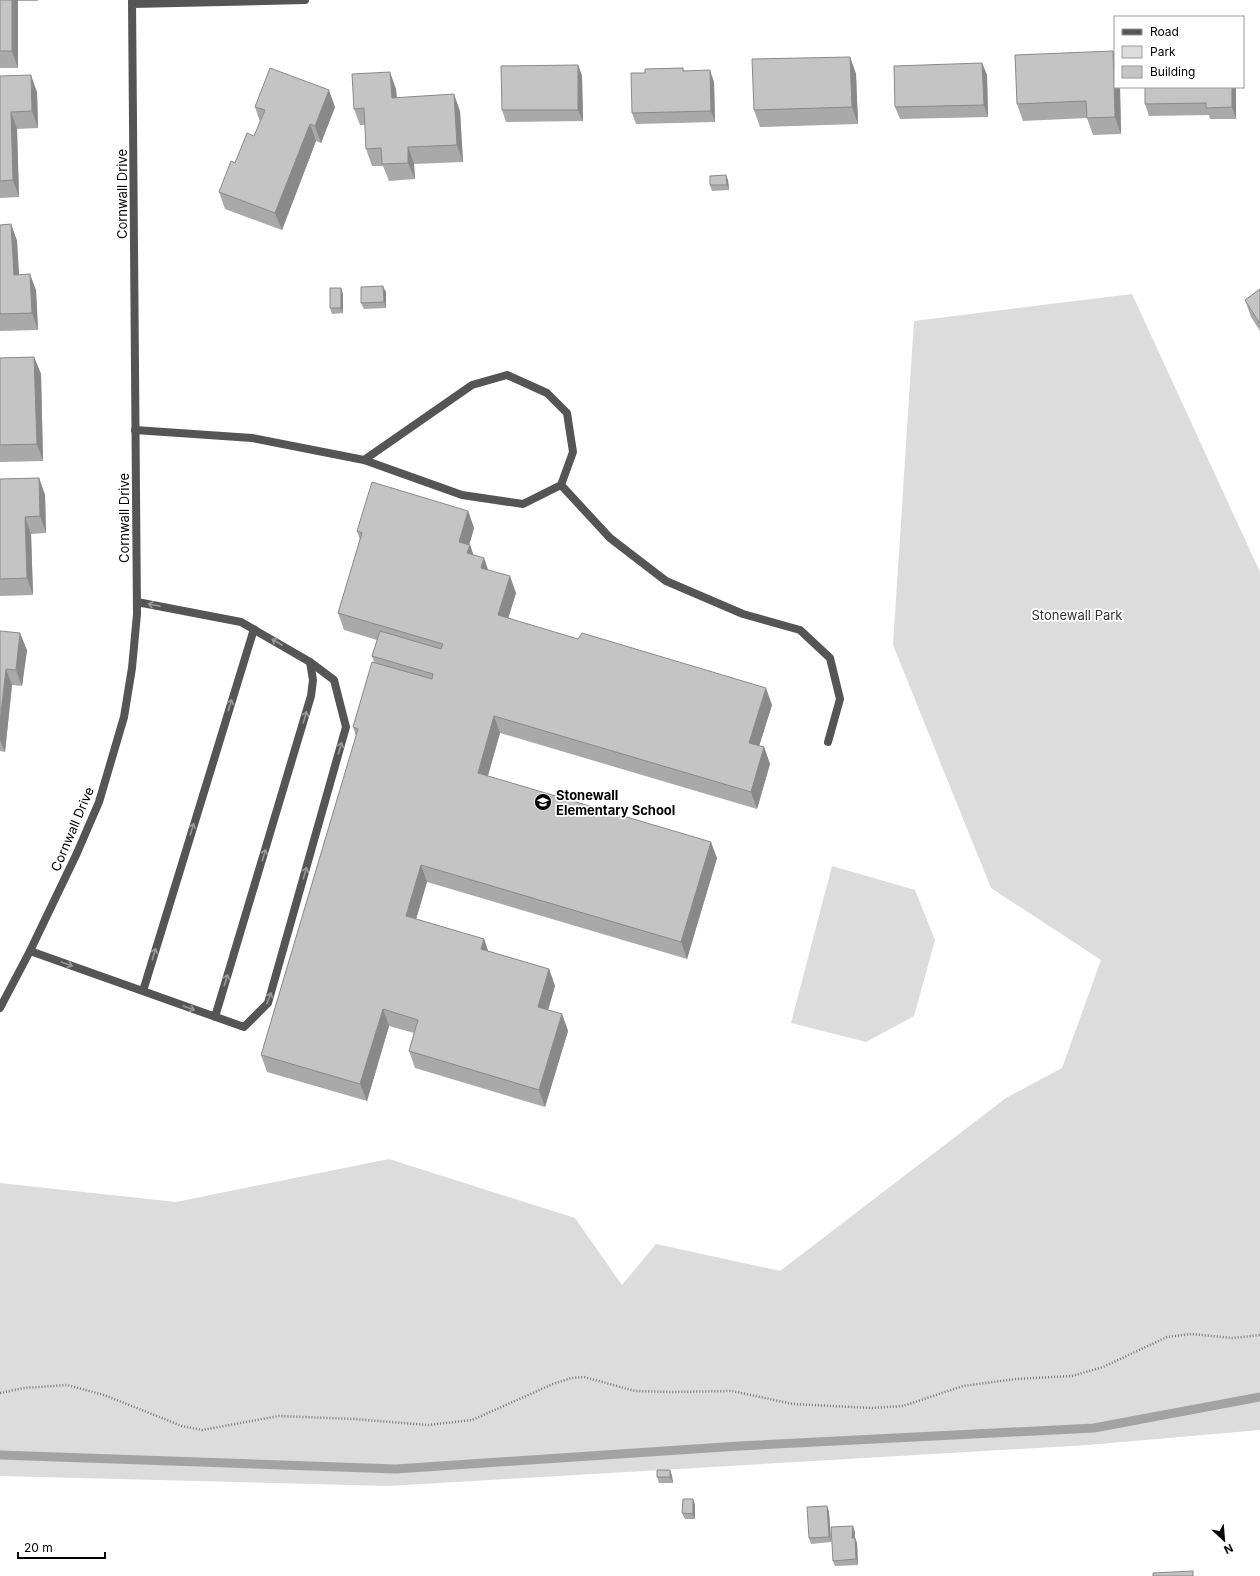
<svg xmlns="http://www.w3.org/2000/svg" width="1260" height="1576" font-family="Inter,sans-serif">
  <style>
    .green { fill: #dcdcdc }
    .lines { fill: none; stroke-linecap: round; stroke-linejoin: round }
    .stream { stroke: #a3a3a3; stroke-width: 9 }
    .path { stroke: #777; stroke-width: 2.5; stroke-dasharray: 1 2; stroke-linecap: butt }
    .lane { stroke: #555; stroke-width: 8 }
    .street { stroke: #555; stroke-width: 8 }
    .wall { fill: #a9a9a9 }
    .shaded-wall { fill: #898989 }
    .building { fill: #c4c4c4; stroke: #898989 }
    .oneway { stroke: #999 }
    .labels { text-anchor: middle; stroke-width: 3.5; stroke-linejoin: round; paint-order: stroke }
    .street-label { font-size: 13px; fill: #000; stroke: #fff }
    .park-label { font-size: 13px; fill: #333; stroke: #fff }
    .poi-label { font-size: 13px; font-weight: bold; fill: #000; stroke: #fff; text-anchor: start }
  </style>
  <rect width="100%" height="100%" fill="#fff"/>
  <!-- green -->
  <path class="green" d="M 1132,294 L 1260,572 L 1260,1430 L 1088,1445 L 388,1486 L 0,1476 L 0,1183 L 176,1202 L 389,1159 L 575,1218 L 622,1285 L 656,1244 L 780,1271 L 1006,1098 L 1062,1068 L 1101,960 L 991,888 L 893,645 L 914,321 Z
    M 832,866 L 915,890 L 935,940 L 914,1016 L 866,1042 L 791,1023 Z"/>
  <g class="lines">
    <!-- stream -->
    <path class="stream" d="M 0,1455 L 396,1469 L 739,1446 L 1094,1428 L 1260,1397"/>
    <!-- path -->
    <path class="path" d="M 0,1393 L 24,1388 L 67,1385 L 104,1395 L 182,1426 L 202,1430 L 279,1416 L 354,1419 L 428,1425 L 472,1420 L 553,1384 L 571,1378 L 584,1377 L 635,1391 L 671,1392 L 732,1391 L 793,1404 L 872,1408 L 903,1406 L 963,1386 L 1016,1379 L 1072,1376 L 1103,1367 L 1167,1337 L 1191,1334 L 1233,1338 L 1260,1335"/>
    <!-- lane -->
    <path class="lane" d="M 135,430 L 252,438 L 364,460 L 462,495 L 523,504 L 561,485 L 573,452 L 567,413 L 547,393 L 507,375 L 472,385 L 364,460
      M 561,485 L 610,538 L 666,581 L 743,614 L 800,630 L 830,658 L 840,699 L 828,742
      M 30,951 L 244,1027 L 268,1003 L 346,727 L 334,680 L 310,662 L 241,622 L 137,602
      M 143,991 L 254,629
      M 215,1017 L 311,696 L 313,680 L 310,662"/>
    <!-- street -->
    <path class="street" d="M 132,4 L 305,0
      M 0,1008 L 30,951 L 77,853 L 99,802 L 124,717 L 132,668 L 137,614 L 132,0"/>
  </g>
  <!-- wall -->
  <path class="wall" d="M 0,0 L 38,0 L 38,1 L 18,1 L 18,68 L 0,68 Z
    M 1113,51 L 1115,57 L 1115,87 L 1120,87 L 1121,134 L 1093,135 L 1087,118 L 1023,121 L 1017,104 Z
    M 850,57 L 856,74 L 858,124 L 760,127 L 754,110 Z
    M 982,63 L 987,75 L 988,117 L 900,119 L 895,107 Z
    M 578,65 L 582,76 L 583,121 L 506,122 L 502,110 Z
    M 683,68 L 684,71 L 714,82 L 715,122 L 636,124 L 632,113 L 645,73 Z
    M 0,76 L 37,92 L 38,128 L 17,129 L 19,197 L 0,198 Z
    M 1145,87 L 1236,87 L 1236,119 L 1210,119 L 1209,115 L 1149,116 L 1145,104 Z
    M 396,89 L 397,98 L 460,111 L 463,162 L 414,164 L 415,179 L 389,181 L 383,166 L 372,166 L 366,149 L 365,125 L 360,125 L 354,109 Z
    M 255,107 L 335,107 L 321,143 L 316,141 L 282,230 L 225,209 L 219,192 L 235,163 L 254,136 L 260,122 Z
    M 728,180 L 729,190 L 712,191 L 710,185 Z
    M 11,224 L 17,241 L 19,274 L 36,290 L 38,330 L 0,331 L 0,225 Z
    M 341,288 L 343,294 L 343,313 L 332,314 L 330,308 Z
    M 1260,289 L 1260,331 L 1251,317 L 1245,300 Z
    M 386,292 L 386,308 L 364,309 L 361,303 Z
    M 34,357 L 41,374 L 43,461 L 0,462 L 0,358 Z
    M 39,478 L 45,495 L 46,533 L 31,534 L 33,595 L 0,596 L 0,479 Z
    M 468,511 L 474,528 L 469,545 L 470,545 L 473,555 L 488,570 L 516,593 L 508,618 L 772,705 L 759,746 L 764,747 L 770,764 L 757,809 L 500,733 L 488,776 L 717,858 L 687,959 L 427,882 L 416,919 L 484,939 L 488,951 L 549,969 L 555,986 L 548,1010 L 562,1014 L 568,1031 L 545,1107 L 415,1068 L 409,1051 L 414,1033 L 389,1026 L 367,1101 L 267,1072 L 261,1055 L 356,736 L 353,727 L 374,662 L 372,656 L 377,640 L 344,630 L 338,613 L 360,540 L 357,531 Z
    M 0,631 L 27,650 L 22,686 L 12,685 L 5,752 L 0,751 Z
    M 670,1470 L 672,1476 L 673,1483 L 659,1483 L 657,1477 Z
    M 693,1499 L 695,1505 L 695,1519 L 685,1519 L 682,1513 Z
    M 827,1506 L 829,1512 L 831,1542 L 811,1544 L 809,1538 Z
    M 855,1532 L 855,1538 L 857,1543 L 858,1565 L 835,1566 L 833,1561 Z"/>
  <!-- shaded-wall -->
  <path class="shaded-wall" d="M 12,0 L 18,0 L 18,68 L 12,51 Z
    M 1113,51 L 1115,57 L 1115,87 L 1120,87 L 1121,134 L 1115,117 Z
    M 850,57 L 856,74 L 858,124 L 852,107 Z
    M 982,63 L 987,75 L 988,117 L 984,105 Z
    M 578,65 L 582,76 L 583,121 L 578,110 Z
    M 710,70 L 714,82 L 715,122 L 711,111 Z
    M 390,72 L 396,89 L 398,115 L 392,98 Z
    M 31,75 L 37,92 L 38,128 L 32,111 Z
    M 1232,87 L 1236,87 L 1236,119 L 1232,107 Z
    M 329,90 L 335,107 L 321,143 L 315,126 Z
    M 454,94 L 460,111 L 463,162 L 457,145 Z
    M 11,112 L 17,129 L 19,197 L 13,180 Z
    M 310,124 L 316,141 L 282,230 L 275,213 Z
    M 408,147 L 414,164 L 415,179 L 408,163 Z
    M 726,175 L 728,180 L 729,190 L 727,185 Z
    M 11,224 L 17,241 L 20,292 L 14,275 Z
    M 30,274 L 36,290 L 38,330 L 32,313 Z
    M 383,286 L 386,292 L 386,308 L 384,302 Z
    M 341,288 L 343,294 L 343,313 L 341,308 Z
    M 34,357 L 41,374 L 43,461 L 37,444 Z
    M 39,478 L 45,495 L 46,533 L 40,516 Z
    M 468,511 L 474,528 L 465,559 L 459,542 Z
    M 25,517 L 31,534 L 33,595 L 27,578 Z
    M 470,545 L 476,562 L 467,553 Z
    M 484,558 L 490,575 L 481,568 Z
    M 510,576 L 516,593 L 504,632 L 498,615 Z
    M 20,633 L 27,650 L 22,686 L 16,670 Z
    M 6,669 L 12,685 L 5,752 L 0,740 L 0,722 Z
    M 766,688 L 772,705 L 755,759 L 749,743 Z
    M 494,716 L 500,733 L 484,789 L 478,773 Z
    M 764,747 L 770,764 L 757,809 L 751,792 Z
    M 711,842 L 717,858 L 687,959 L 681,942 Z
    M 421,865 L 427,882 L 412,933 L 406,916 Z
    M 484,939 L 490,956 L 481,949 Z
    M 549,969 L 555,986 L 544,1024 L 538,1007 Z
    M 383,1009 L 389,1026 L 367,1101 L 360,1084 Z
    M 562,1014 L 568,1031 L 545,1107 L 539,1090 Z
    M 670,1470 L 672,1476 L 673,1483 L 670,1477 Z
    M 693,1499 L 695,1505 L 695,1519 L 693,1514 Z
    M 827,1506 L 829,1512 L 831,1542 L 829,1537 Z
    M 853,1526 L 855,1532 L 854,1544 L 852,1538 Z
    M 855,1538 L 857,1543 L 858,1565 L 856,1559 Z"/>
  <!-- building -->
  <path class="building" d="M 0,0 L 12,0 L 12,51 L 0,51 Z
    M 1113,51 L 1115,117 L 1087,118 L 1086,101 L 1017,104 L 1015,55 Z
    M 850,57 L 852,107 L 754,110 L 752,59 Z
    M 982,63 L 984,105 L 895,107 L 894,66 Z
    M 578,65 L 578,110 L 502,110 L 501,66 Z
    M 270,68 L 329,90 L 315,126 L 310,124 L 275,213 L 219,192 L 231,161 L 235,163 L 247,133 L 254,136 L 265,110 L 255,107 Z
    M 683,68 L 683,71 L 710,70 L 711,111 L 632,113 L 631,73 L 645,73 L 645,69 Z
    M 390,72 L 392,98 L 454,94 L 457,145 L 408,147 L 408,163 L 382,164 L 381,148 L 366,149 L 364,108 L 354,109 L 352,74 Z
    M 31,75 L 32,111 L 11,112 L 13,180 L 0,181 L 0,76 Z
    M 1145,87 L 1232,87 L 1232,107 L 1206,108 L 1206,103 L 1145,104 Z
    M 726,175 L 727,185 L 710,185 L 710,176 Z
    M 11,224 L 14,275 L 30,274 L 32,313 L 0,314 L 0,225 Z
    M 383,286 L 384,302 L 361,303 L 361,287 Z
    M 330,288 L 341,288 L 341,308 L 330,308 Z
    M 1260,289 L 1260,324 L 1245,300 Z
    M 34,357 L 37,444 L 0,445 L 0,358 Z
    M 39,478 L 40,516 L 25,517 L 27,578 L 0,579 L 0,479 Z
    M 372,482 L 468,511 L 459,542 L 470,545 L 467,553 L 484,558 L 481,568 L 510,576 L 498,615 L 578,639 L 582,633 L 766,688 L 749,743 L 764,747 L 751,792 L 494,716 L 478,773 L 711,842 L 681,942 L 421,865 L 406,916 L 484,939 L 481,949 L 549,969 L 538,1007 L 562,1014 L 539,1090 L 409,1051 L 418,1020 L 383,1009 L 360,1084 L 261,1055 L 358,729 L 353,727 L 372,662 L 432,679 L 433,674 L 372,656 L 380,631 L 441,649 L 443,644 L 338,613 L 362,533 L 357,531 Z
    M 0,631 L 20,633 L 16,670 L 6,669 L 0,722 Z
    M 657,1470 L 670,1470 L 670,1477 L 657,1477 Z
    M 683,1499 L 693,1499 L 693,1514 L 682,1513 Z
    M 827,1506 L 829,1537 L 809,1538 L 807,1507 Z
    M 853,1526 L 852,1538 L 855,1538 L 856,1559 L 833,1561 L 831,1527 Z
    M 1193,1571 L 1193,1576 L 1153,1576 L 1153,1573 Z"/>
  <!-- one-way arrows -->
  <defs><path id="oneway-shaft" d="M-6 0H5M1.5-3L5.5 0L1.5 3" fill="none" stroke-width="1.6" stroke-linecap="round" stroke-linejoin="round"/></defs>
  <g class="oneway">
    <use href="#oneway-shaft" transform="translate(154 605) rotate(-169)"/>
    <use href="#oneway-shaft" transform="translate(277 642) rotate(-150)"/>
    <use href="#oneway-shaft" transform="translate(230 705) rotate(-73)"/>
    <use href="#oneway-shaft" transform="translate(305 717) rotate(-73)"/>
    <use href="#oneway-shaft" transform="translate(340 748) rotate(-74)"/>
    <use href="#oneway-shaft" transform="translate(192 829) rotate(-73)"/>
    <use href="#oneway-shaft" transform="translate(264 855) rotate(-73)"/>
    <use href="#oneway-shaft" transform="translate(305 873) rotate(-74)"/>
    <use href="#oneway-shaft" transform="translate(154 954) rotate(-73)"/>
    <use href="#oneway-shaft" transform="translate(67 964) rotate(20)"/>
    <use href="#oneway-shaft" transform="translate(226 980) rotate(-73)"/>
    <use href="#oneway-shaft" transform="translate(269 998) rotate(-69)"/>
    <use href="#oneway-shaft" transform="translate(189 1008) rotate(20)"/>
  </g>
  <!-- icons -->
  <defs>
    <g id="school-disc" transform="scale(0.9)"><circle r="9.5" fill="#000" stroke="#fff"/><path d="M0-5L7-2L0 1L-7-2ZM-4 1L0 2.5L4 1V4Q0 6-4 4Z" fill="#fff"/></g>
  </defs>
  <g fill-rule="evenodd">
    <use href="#school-disc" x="543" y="802"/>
  </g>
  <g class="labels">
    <!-- street labels -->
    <g class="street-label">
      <text transform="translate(122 194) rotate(-90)" y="5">Cornwall Drive</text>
      <text transform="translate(124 518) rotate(-90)" y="5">Cornwall Drive</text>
      <text transform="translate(72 829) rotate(-67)" y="5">Cornwall Drive</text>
    </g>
    <!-- park labels -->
    <g class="park-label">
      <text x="1077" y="620">Stonewall Park</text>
    </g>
    <!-- poi labels -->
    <g class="poi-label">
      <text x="556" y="800">Stonewall<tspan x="556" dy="15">Elementary School</tspan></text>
    </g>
  </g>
  <!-- legend -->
  <rect x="1114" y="16" width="130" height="72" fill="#ffffff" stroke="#999999"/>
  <rect x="1122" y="29" width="20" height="6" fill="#555555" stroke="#999999"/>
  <text x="1150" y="36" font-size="12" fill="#000000">Road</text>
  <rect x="1122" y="46" width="20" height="12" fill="#dcdcdc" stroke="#999999"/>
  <text x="1150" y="56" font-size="12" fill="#000000">Park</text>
  <rect x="1122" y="66" width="20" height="12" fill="#c4c4c4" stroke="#999999"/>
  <text x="1150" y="76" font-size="12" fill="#000000">Building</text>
  <!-- north arrow -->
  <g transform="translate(1224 1540) rotate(154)" stroke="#ffffff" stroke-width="3" paint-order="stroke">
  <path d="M0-3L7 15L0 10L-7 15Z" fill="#000000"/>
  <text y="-6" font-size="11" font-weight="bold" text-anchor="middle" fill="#000000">N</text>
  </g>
  <!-- scale -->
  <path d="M18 1552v6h87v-6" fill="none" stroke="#000000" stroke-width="2"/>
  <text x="24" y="1552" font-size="12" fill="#000000" stroke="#ffffff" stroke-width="3" paint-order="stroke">20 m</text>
</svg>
